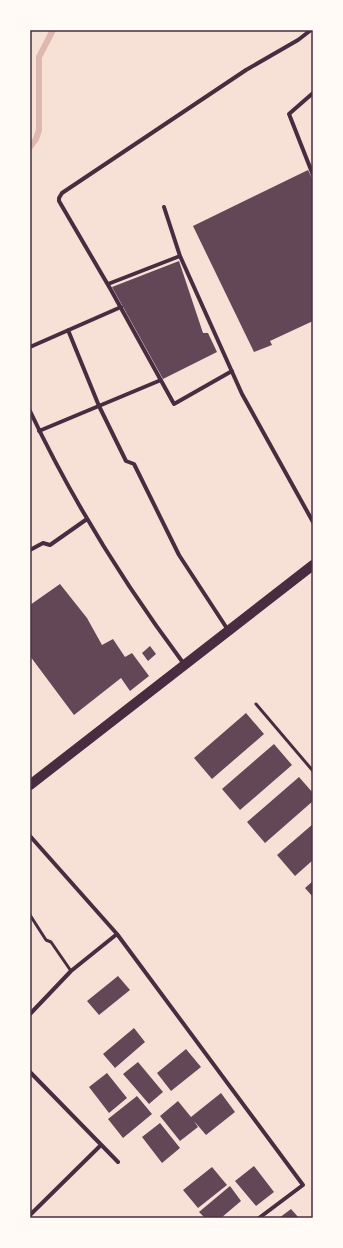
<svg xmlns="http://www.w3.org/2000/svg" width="343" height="1248" font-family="Roboto,sans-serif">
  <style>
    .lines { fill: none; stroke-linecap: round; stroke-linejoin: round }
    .stream { stroke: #dcb8b0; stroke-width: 6 }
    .building { fill: #644757 }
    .service { stroke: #4a2c40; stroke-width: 3 }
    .minor { stroke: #4a2c40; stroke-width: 4 }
    .primary { stroke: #4a2c40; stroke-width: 10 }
    .neatline { fill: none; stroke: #4a2c40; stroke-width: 1.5 }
  </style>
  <rect width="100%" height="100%" fill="#f7e1d7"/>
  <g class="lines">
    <!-- stream -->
    <path class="stream" d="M 30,147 L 36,139 L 39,130 L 39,57 L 53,30"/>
  </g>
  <!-- building -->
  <path class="building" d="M 308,170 L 313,180 L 313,321 L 270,341 L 272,345 L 254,352 L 193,226 Z
    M 179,261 L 203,333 L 208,333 L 217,352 L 163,379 L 112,287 Z
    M 60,584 L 87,618 L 102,645 L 113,639 L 125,657 L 132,653 L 149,676 L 130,691 L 121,678 L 74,715 L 30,656 L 30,605 Z
    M 150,646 L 156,654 L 148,661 L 142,653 Z
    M 246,713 L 264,734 L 212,779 L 194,758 Z
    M 274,744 L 292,765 L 240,810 L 222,789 Z
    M 299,777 L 313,793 L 313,801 L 265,843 L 247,822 Z
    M 313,824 L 313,860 L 295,876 L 277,855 Z
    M 313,881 L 313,897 L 305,888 Z
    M 118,976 L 130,990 L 99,1015 L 87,1001 Z
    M 134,1028 L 145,1042 L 115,1068 L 103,1054 Z
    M 186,1049 L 201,1067 L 171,1091 L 157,1073 Z
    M 138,1062 L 163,1092 L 149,1104 L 123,1074 Z
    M 107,1073 L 127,1098 L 109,1113 L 89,1087 Z
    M 221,1093 L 235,1112 L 206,1135 L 194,1121 L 198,1127 L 180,1141 L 160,1116 L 178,1101 L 191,1117 Z
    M 137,1096 L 152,1114 L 123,1138 L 108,1119 Z
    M 160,1123 L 180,1148 L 162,1163 L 142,1137 Z
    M 254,1166 L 274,1192 L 256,1206 L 235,1181 Z
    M 212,1167 L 227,1185 L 198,1208 L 183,1190 Z
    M 230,1186 L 241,1201 L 221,1218 L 205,1218 L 199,1212 Z
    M 291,1209 L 299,1218 L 279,1218 Z"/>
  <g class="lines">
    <!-- service -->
    <path class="service" d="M 256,704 L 313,771
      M 30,915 L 46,940 L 51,942 L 71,971"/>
    <!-- minor -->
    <path class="minor" d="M 313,93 L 289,114 L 313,175
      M 164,207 L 180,256
      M 108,284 L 180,256 L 242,394 L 313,522
      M 68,330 L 99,406 L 126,461 L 134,464 L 179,555 L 228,630
      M 30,347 L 121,307
      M 232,371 L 174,404 L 111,290 L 59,201 L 59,198 L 62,193 L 246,70 L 298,40 L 311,30
      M 30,411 C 72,500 125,585 184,664
      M 39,431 L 161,380
      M 30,550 L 43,543 L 50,545 L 87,519
      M 30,836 L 117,934 L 303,1185 L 259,1218
      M 30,1014 L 71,971 L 117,934
      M 30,1072 L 118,1162
      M 30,1215 L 101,1145"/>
    <!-- primary -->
    <path class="primary" d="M 30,785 L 313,565"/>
  </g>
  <!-- border -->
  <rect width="343" height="1248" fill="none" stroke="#fffaf5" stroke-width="62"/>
  <rect x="31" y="31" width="281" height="1186" class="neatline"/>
</svg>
